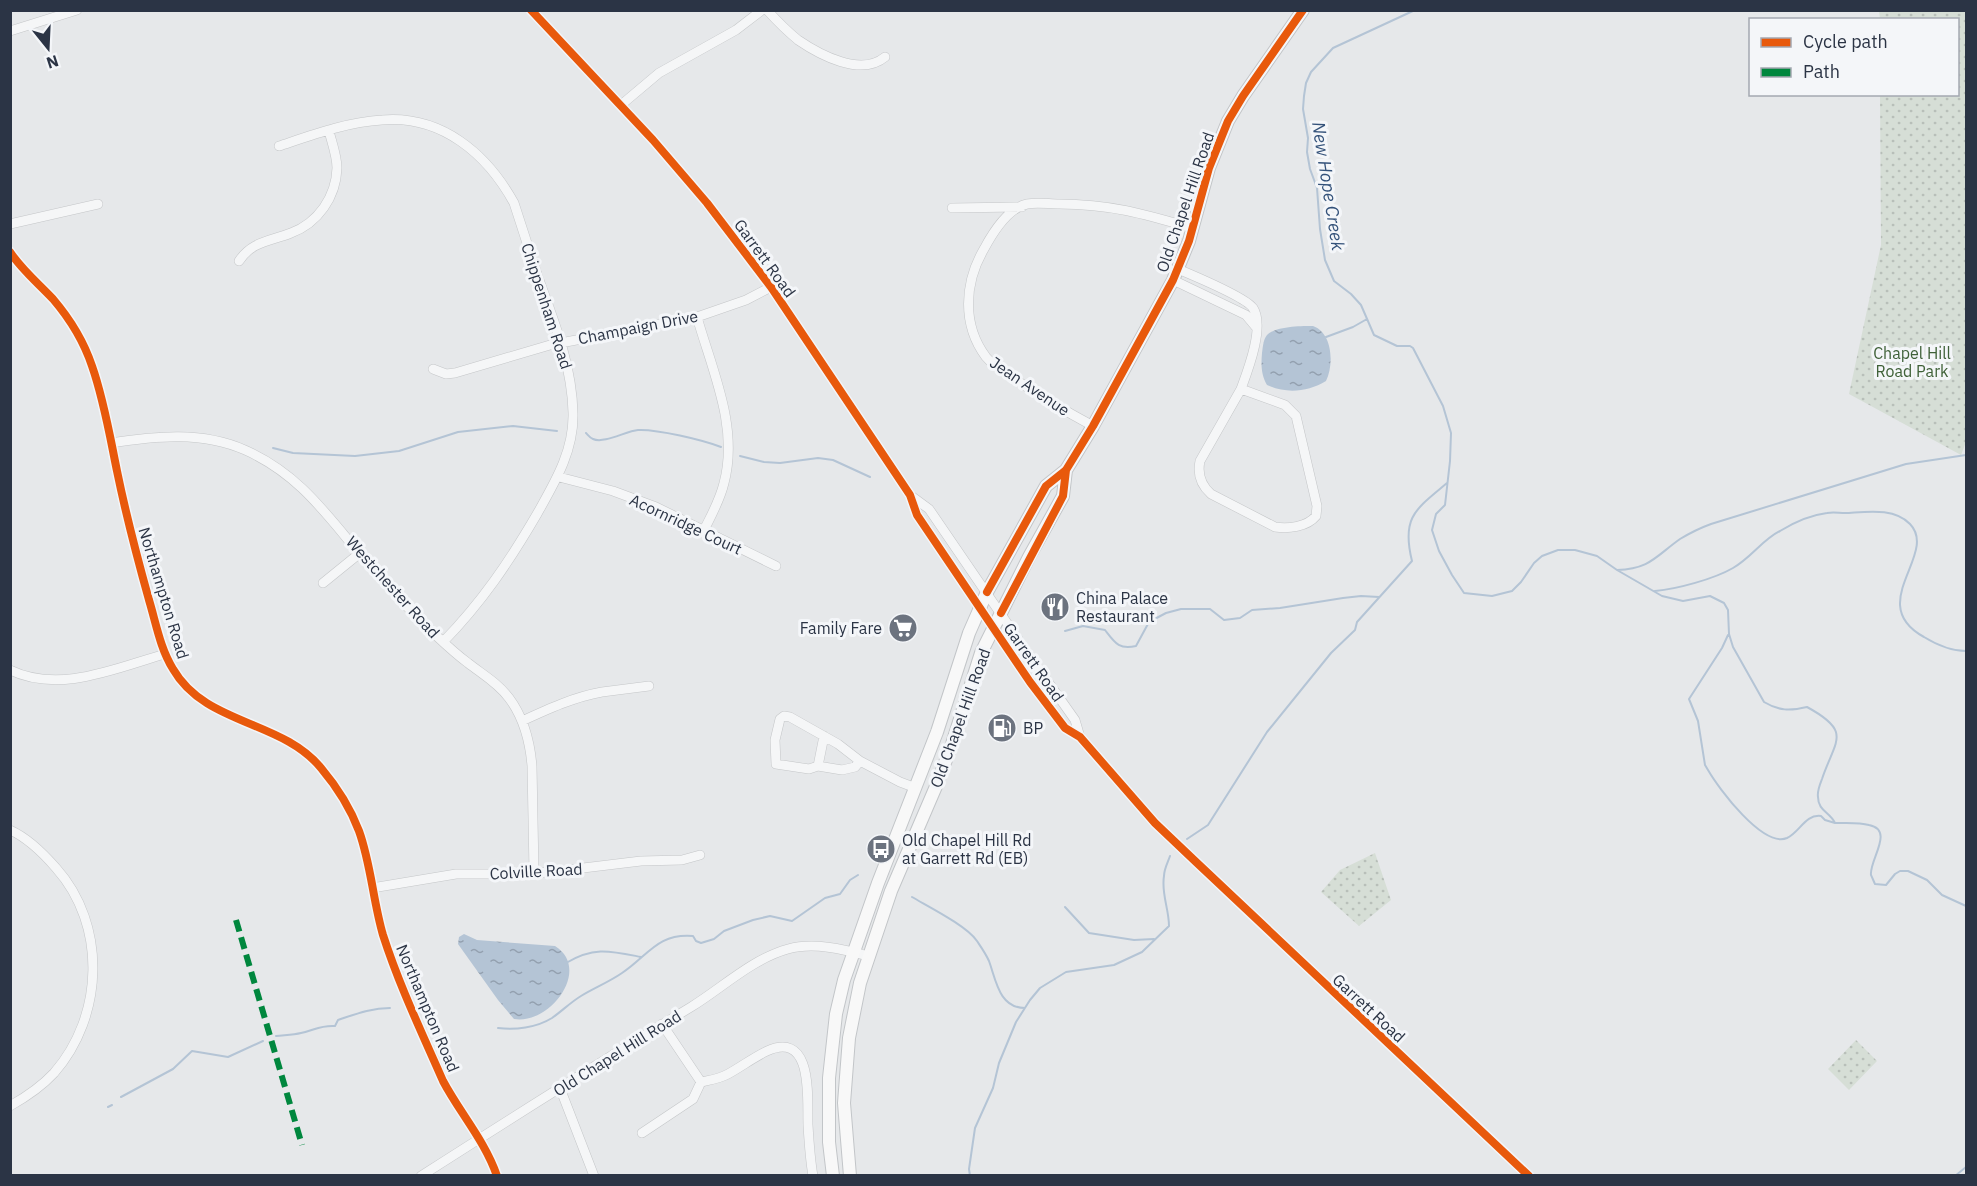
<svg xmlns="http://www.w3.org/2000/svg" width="1977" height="1186" font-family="'IBM Plex Sans',sans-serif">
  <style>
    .park { fill: url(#park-dots) }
    .water { fill: url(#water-ripples) }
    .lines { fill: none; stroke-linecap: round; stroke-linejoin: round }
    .stream { stroke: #b4c4d5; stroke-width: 2 }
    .minor-casing { stroke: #c4c6c8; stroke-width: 10 }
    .major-casing { stroke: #c2c5c8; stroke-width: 14 }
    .minor { stroke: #f5f6f7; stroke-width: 9 }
    .major { stroke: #f8f8f8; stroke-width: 12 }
    .quiet { stroke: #00873e; stroke-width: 6; stroke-dasharray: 12 6; stroke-linecap: butt }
    .cycleway-casing { stroke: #f4f6f9; stroke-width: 11 }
    .cycleway { stroke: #e8590c; stroke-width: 8 }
    .labels { text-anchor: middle; stroke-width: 6; stroke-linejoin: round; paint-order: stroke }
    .street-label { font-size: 16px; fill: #2b3445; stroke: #f4f6f9 }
    .park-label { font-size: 16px; fill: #3f6138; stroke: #f4f6f9 }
    .poi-label { font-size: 16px; fill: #2b3445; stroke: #f4f6f9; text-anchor: start }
    .water-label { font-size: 18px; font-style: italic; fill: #34527a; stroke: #f4f6f9 }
  </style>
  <defs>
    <pattern id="park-dots" width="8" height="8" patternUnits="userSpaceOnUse" patternTransform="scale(1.5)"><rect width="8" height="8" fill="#d6ded6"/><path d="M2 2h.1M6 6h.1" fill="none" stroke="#b8bfb9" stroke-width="1.8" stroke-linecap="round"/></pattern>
    <pattern id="water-ripples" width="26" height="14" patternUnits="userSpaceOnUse" patternTransform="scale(1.5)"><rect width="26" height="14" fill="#b4c4d5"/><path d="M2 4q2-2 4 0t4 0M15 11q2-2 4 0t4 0" fill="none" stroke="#93a0af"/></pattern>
  </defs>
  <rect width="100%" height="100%" fill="#e6e8ea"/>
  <!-- park -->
  <path class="park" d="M 1879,11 L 1966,11 L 1966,442 L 1961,455 L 1849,394 L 1881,245 L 1880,95 L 1958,94 L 1958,20 L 1880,19 Z
    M 1375,853 L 1391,900 L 1359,926 L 1321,892 L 1340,870 Z
    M 1856,1040 L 1877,1061 L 1849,1090 L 1828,1069 Z"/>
  <!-- water -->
  <path class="water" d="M 1313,326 C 1333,333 1334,365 1326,381 C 1308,392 1286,394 1267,385 C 1261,375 1261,364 1262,353 C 1263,347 1263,340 1267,335 C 1276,326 1302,326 1313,326 Z
    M 464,934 L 477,940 L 555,946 C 592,969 550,1025 514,1019 L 498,1000 L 458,944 L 459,937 Z"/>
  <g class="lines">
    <!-- stream -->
    <path class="stream" d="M 1415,10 L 1333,48 L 1311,72 L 1306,83 L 1304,96 L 1303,109 L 1308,138 L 1307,152 L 1310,169 L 1317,188 L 1320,229 L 1325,260 L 1334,281 L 1351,294 L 1361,305 L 1374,335 L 1397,346 L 1410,346 L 1413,348 L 1443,406 L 1451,433 L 1450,461 L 1445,505 L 1436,514 L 1432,530 L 1439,551 L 1452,575 L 1464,593 L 1492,596 L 1512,591 L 1521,582 L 1534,563 L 1542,556 L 1558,550 L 1575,550 L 1597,556 L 1617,570 L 1662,596 L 1683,601 L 1710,596 L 1724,603 L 1728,610 L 1729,634 L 1733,647 L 1764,702 C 1779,711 1790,711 1807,707 C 1853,732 1835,740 1822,779 C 1820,784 1817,791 1818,797 C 1818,811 1830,812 1835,823 C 1846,823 1859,822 1869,825 C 1895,830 1869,860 1871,875 C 1872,877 1874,882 1875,884 L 1886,885 L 1895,874 L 1900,871 L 1908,871 L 1927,880 L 1942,895 L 1966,906
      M 1326,337 L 1353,327 L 1367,319
      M 586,433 C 588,435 590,438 593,439 C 604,444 626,431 638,430 C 657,429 703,440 721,447
      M 273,448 L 293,453 L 355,456 L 399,451 L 458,432 L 513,426 L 557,431
      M 740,456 L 764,462 L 780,463 L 818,458 L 833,460 L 870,477
      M 1617,570 C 1650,569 1656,556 1680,539 C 1690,533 1700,528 1711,524 L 1906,464 L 1966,455
      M 1655,591 C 1677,589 1714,579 1733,568 C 1751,558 1762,540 1780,531 C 1793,523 1811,515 1827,513 C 1833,512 1839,513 1845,513 C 1866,512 1894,507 1910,524 C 1939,554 1864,604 1924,637 C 1937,645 1951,651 1966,651
      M 1065,631 L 1083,626 L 1105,630 C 1115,643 1119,650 1136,646 L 1149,622 L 1166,613 L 1181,609 L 1210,609 L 1224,620 L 1240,618 L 1252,610 L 1280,608 L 1343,598 L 1361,596 L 1379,597
      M 1728,635 L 1722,648 L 1689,699 L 1698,721 L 1705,765 L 1708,770 C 1719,789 1763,848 1787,838 C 1800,832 1805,814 1821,816 L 1825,820 L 1835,823
      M 1187,839 L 1208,825 L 1267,732 L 1331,653 L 1355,630 L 1357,622 L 1412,561 C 1401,517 1416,509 1447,483
      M 912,897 C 929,907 967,926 977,941 C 981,947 986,954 989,961 C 996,980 999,1008 1025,1008
      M 1065,907 L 1089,933 L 1134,940 L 1154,939
      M 566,963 C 594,946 611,951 641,957
      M 498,1028 C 515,1030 536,1028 552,1018 C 562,1011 571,1002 581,996 C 594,988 609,982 622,973 C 648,956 657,933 693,936 L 696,941 L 701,943 L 714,939 L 724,931 L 753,920 L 770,916 L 792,921 L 825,898 L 840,894 L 850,880 L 858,875
      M 276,1036 C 284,1035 293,1035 301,1033 C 315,1030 320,1025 335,1026 L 338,1020 C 356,1014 371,1008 390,1008
      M 121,1097 L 173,1069 L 192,1051 L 228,1057 L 263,1041
      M 108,1107 L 112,1105
      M 970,1176 L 969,1169 L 975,1128 L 993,1088 L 999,1063 L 1016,1022 L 1030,1000 L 1040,988 L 1066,972 L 1114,965 L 1142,952 L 1169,926 C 1169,909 1161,893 1164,876 C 1164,869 1168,862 1170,856
      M 1955,1176 L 1966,1167"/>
    <!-- minor casing -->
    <g class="minor-casing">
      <path id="minor" d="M 531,10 L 653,140 L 707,203 L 771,287 L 910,495 L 917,515 L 1030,682 L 1065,728 L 1080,737 L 1155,823 L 1195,861 L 1529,1176
        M 767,10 C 777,21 787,31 798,40 C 820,55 861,77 885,57
        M 10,31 L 77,10
        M 621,105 L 659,73 L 736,30 L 762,10
        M 279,146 C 312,135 347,122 382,120 C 442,115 487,154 514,203 C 522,228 530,252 538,277 C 554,321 572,365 573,413 C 574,451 555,482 537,514 C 509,562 482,602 443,642
        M 952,208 L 1022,207
        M 10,224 L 98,204
        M 10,252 C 22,270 38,283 53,299 C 70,319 84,342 92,366 C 104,400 110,437 117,471 C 126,515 137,557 149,600 C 156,623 160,648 173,669 C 205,725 282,720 321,768 C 337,787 350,807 359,831 C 371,864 373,901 383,935 C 399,985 422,1033 443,1081 C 460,1113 485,1141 497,1176
        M 239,261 C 252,241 271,241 291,233 C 318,223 336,197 337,168 C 337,156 332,143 329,131
        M 1178,269 C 1192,275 1246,297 1253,308 C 1265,326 1248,370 1241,389
        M 1173,280 L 1246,315 L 1256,327
        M 697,317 C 712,370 739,427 724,483 C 720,500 712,514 704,530
        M 433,369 L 446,374 L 455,373 L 550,345 L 697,317 L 746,300 L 771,287
        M 1241,389 L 1285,405 L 1296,416 L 1317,506 L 1316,516 C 1307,527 1288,529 1275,527 L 1211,494 C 1201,485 1197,475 1200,461 Z
        M 1093,426 C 1067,412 1043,398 1019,382 C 1008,374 994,367 986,357 C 962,325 964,283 984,249 C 992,234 1008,208 1027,204 C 1037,202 1049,204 1059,204 C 1110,204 1144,214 1192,228
        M 111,443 C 156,436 202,431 245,450 C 297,473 324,511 359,553 C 381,578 403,604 427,627 C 440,639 453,652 468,663 C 482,674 498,683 509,698 C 524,718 530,742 532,766 L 534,872
        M 559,477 L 613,491 L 656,507 L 776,566
        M 910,495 L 929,509 L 1022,645 L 1075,720 L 1080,737
        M 323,583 L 360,553
        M 10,670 C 60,694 116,668 165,654
        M 522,721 C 548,709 574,697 602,692 C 618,690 634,688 649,686
        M 860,761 L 855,767 L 842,770 L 818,766 L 809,769 L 776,764 L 775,740 L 780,719 L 784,716 L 790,717 L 838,744 L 860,761 L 900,782 L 916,788
        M 818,766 L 824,736
        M 10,830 C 28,838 43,853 56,868 C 107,925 104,1016 54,1073 C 42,1086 26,1097 10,1106
        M 372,888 L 456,874 L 517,874 L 550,872 L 641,861 L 682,860 L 700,855
        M 662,1024 L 701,1082 C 710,1080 719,1079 728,1074 C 741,1067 754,1057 767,1051 C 814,1030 807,1099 808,1125 C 809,1142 810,1159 813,1176
        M 560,1088 L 594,1176
        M 642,1133 L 693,1099 L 701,1082
        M 421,1176 C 510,1119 600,1062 691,1007 C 722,988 752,959 788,949 C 813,942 843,949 868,956"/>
    </g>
    <!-- major casing -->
    <g class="major-casing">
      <path id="major" d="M 833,1176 L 829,1142 L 829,1078 L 836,1014 L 844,980 L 878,883 L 937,732 L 969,633 L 987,592 L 1046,486 L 1066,470 L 1093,426 L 1173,280 L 1189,241 L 1209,168 L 1228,121 L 1243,96 L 1303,10
        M 850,1176 L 844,1103 L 849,1038 L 860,983 L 891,891 L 937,784 L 952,744 L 981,653 L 1029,557 L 1063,496 L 1066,470"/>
    </g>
    <!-- minor -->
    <use href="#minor" class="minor"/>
    <!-- major -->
    <use href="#major" class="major"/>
    <!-- quiet -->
    <path class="quiet" d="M 236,920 L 302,1145"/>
    <!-- cycleway casing -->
    <g class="cycleway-casing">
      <path id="cycleway" d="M 531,10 L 653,140 L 707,203 L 771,287 L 910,495 L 917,515 L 1030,682 L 1065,728 L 1080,737 L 1155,823 L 1195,861 L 1529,1176
        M 10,252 C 22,270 38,283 53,299 C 70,319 84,342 92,366 C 104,400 110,437 117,471 C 126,515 137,557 149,600 C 156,623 160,648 173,669 C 205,725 282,720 321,768 C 337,787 350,807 359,831 C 371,864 373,901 383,935 C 399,985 422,1033 443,1081 C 460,1113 485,1141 497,1176
        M 987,592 L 1046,486 L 1066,470 L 1093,426 L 1173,280 L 1189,241 L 1209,168 L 1228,121 L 1243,96 L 1303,10
        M 1001,613 L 1063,496 L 1066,470"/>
    </g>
    <!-- cycleway -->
    <use href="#cycleway" class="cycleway"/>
  </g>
  <!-- icons -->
  <defs>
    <g id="restaurant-disc" transform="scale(1.5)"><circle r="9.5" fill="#6c737f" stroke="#f4f6f9"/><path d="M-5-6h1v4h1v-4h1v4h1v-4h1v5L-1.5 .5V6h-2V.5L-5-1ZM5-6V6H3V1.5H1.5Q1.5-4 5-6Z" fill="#fff"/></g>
    <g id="supermarket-disc" transform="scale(1.5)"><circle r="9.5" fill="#6c737f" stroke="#f4f6f9"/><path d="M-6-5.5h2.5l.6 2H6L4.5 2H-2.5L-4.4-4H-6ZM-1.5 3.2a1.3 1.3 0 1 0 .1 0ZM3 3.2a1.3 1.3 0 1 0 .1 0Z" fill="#fff"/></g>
    <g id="fuel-disc" transform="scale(1.5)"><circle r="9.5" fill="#6c737f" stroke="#f4f6f9"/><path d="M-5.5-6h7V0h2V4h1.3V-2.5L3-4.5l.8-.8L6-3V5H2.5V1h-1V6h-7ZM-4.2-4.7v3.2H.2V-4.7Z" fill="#fff"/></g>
    <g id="bus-disc" transform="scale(1.5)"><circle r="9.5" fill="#6c737f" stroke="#f4f6f9"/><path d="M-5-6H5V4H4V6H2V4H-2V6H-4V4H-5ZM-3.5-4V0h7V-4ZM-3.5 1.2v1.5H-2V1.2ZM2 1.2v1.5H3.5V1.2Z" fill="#fff"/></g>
  </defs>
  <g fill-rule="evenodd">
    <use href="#restaurant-disc" x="1055" y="607"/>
    <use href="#supermarket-disc" x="903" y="628"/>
    <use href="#fuel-disc" x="1002" y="728"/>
    <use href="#bus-disc" x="881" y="849"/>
  </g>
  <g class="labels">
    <!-- street labels -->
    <g class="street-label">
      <text transform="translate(1185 202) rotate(-71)" y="6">Old Chapel Hill Road</text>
      <text transform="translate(765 258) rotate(54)" y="6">Garrett Road</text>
      <text transform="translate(547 306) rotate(72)" y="6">Chippenham Road</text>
      <text transform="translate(638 327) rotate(-11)" y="6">Champaign Drive</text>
      <text transform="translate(1030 386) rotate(34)" y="6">Jean Avenue</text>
      <text transform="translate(686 524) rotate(25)" y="6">Acornridge Court</text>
      <text transform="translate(393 587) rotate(48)" y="6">Westchester Road</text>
      <text transform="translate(164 593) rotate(73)" y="6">Northampton Road</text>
      <text transform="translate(1034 662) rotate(55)" y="6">Garrett Road</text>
      <text transform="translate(960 718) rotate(-70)" y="6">Old Chapel Hill Road</text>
      <text transform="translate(536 871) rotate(-3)" y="6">Colville Road</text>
      <text transform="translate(428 1008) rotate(67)" y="6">Northampton Road</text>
      <text transform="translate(1369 1008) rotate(43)" y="6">Garrett Road</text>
      <text transform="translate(617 1053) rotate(-32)" y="6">Old Chapel Hill Road</text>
    </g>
    <!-- park labels -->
    <g class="park-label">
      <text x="1912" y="359">Chapel Hill<tspan x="1912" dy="18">Road Park</tspan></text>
    </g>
    <!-- poi labels -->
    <g class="poi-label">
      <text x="1076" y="604">China Palace<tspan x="1076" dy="18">Restaurant</tspan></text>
      <text x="882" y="634" text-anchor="end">Family Fare</text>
      <text x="1023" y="734">BP</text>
      <text x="902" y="846">Old Chapel Hill Rd<tspan x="902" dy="18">at Garrett Rd (EB)</tspan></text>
    </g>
    <!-- water labels -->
    <g class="water-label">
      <text transform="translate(1328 186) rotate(81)" y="6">New Hope Creek</text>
    </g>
  </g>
  <!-- border -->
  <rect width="1977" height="1186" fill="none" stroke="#2b3445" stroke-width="24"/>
  <!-- legend -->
  <rect x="1749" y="18" width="210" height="78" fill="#f4f6f9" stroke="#a4a8b1" stroke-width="1.5"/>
  <rect x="1761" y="38" width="30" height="9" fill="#e8590c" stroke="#a4a8b1" stroke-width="1.5"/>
  <text x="1803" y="48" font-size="18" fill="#2b3445">Cycle path</text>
  <rect x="1761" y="68" width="30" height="9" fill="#00873e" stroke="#a4a8b1" stroke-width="1.5"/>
  <text x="1803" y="78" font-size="18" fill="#2b3445">Path</text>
  <!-- north arrow -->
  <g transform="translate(48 48) rotate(162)" stroke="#f4f6f9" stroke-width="4.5" paint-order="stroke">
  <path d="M0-4.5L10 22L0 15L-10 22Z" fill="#2b3445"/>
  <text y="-9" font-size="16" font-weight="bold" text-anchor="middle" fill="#2b3445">N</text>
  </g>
</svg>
